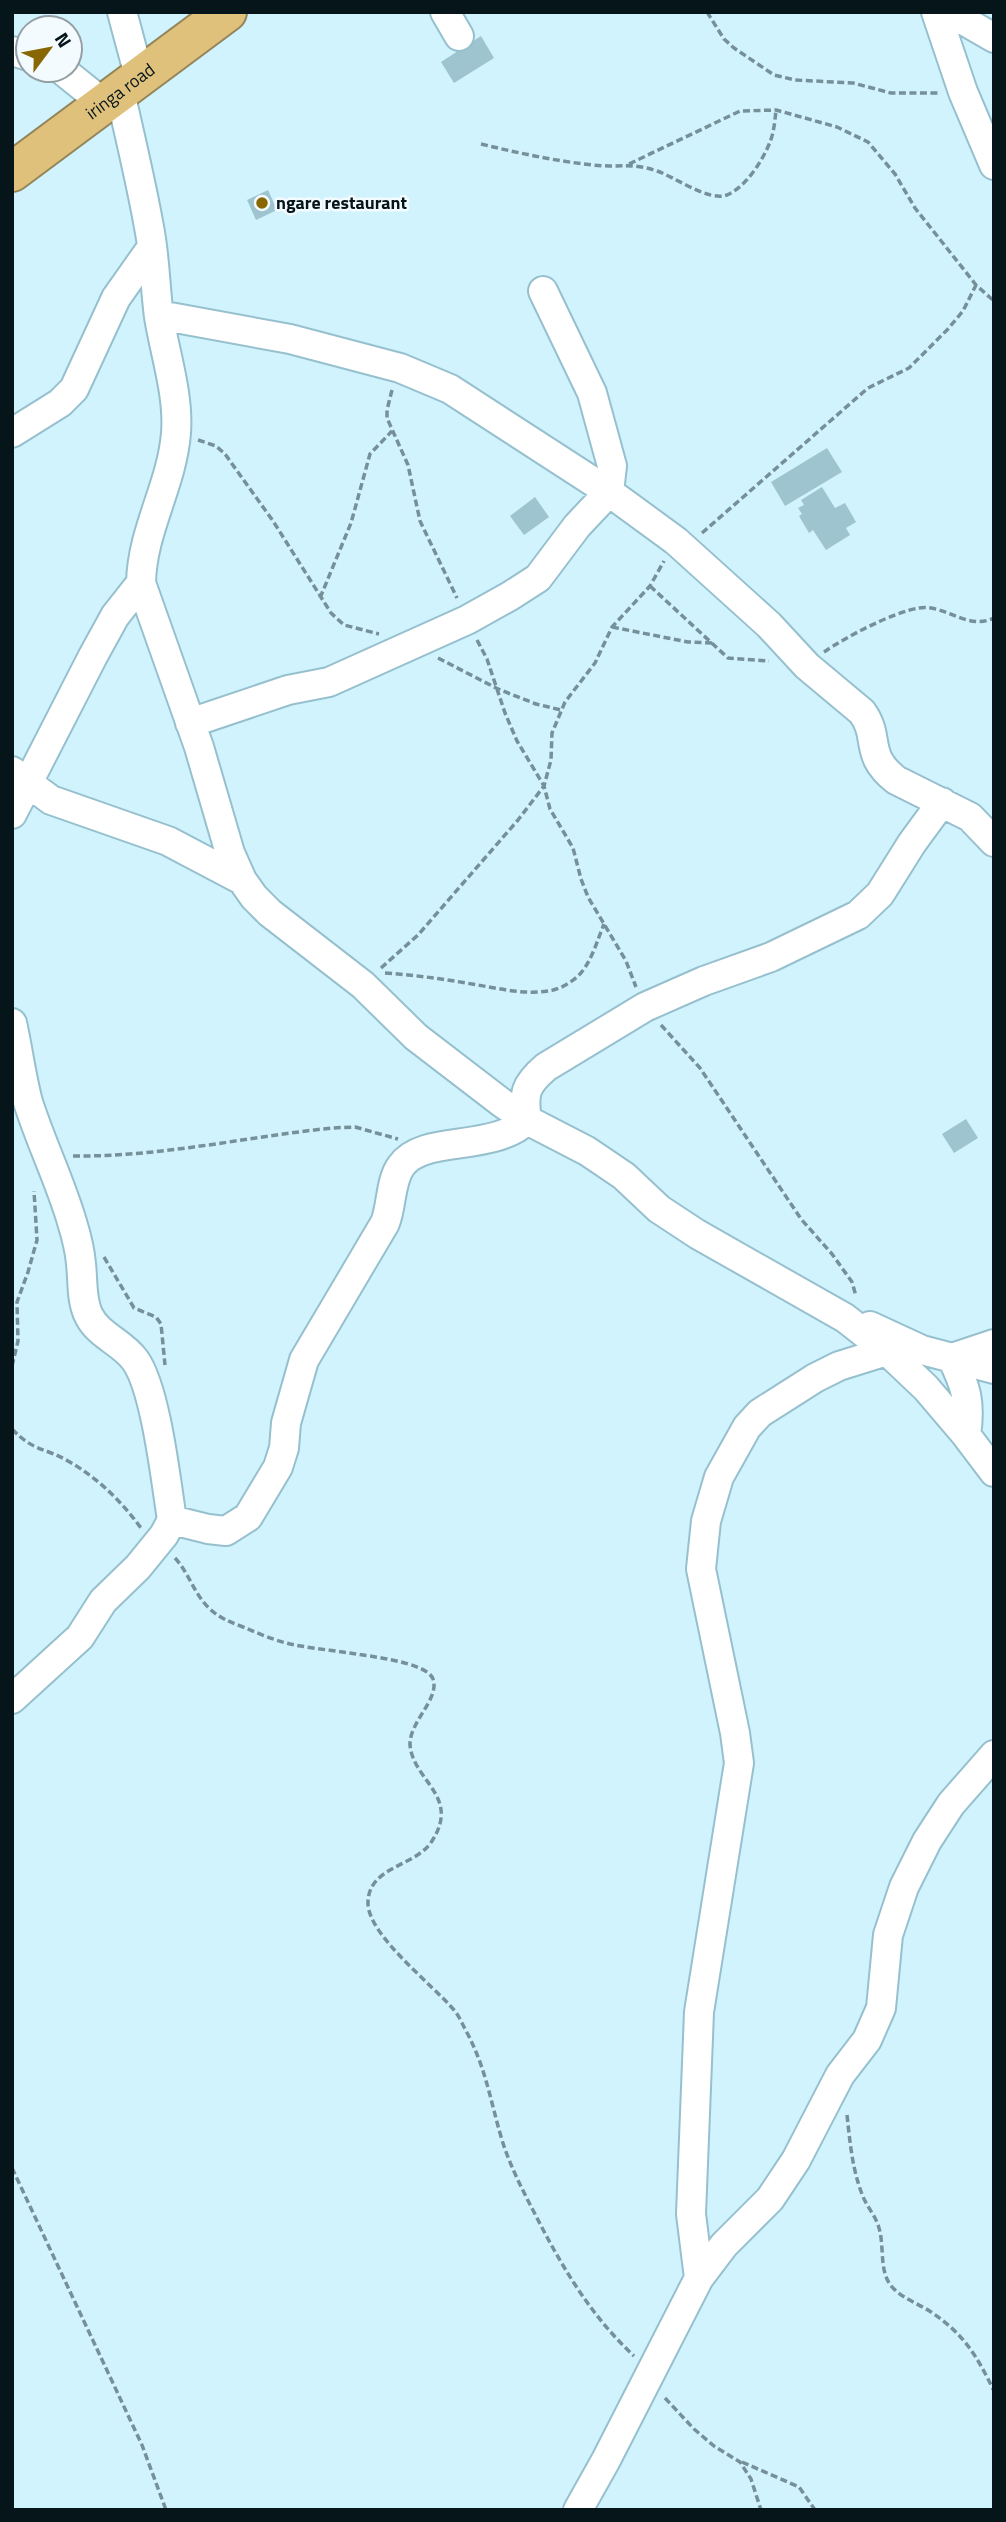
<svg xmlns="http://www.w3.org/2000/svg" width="1006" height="2522" font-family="'Titillium Web',sans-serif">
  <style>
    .building { fill: #9ec4d0 }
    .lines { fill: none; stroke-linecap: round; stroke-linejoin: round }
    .minor-casing { stroke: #96c0ce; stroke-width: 32 }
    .highway-casing { stroke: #93855a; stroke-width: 42 }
    .path { stroke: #769099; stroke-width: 3.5; stroke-dasharray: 7 3.5; stroke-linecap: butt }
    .minor { stroke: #fff; stroke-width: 28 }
    .highway { stroke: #e0c17c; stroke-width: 38 }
    .poi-dot { fill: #886703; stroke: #f3fbfe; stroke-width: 2.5 }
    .labels { text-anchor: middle; stroke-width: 5; stroke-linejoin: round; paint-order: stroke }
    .street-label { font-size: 18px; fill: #05151a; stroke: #f3fbfe }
    .poi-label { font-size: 18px; font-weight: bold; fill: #05151a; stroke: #f3fbfe; text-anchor: start }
  </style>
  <rect width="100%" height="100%" fill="#d1f3fe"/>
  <!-- building -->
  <path class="building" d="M 481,36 L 494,58 L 454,83 L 441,62 Z
    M 268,190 L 277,210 L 256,220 L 247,200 Z
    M 827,448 L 842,472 L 785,506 L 771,482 Z
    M 822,487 L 835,508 L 845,503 L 856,522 L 846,528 L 850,535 L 826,550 L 813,530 L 809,533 L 799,516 L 802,514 L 798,508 L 804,505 L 801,500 Z
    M 535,497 L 549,517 L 524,535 L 510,516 Z
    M 966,1119 L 978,1138 L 954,1153 L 942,1134 Z"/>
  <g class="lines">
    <!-- minor casing -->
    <g class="minor-casing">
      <path id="minor" d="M 122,12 L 140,79
        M 445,12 L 459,36
        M 936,12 L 963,92 L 994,165
        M 949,12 L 994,38
        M 12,51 L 28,56
        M 62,70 L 103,103
        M 120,92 C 130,137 141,182 149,227 C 155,257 155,287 159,317 C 165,354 179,395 176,433 C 172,485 142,530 141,583 L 199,747 L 230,853 L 242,880 L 254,897 L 270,913 L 363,985 L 416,1037 L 502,1103 L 527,1120 L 587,1151 L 624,1176 L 659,1209 L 697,1234 L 845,1318 L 887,1351 L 926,1388 L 966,1435 L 994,1472
        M 159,315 L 290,339 L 400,368 L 450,389 L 609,492 L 676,541 L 769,625 L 807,666 L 862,712 C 881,738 863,754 896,780 L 970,817 L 994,842
        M 12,433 L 60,403 L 74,389 L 116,298 L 152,247
        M 190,723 L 288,690 L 329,682 L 467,620 L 510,596 L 538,578 L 577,526 L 609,492 L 612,466 L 592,393 L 543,291
        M 12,771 L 51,800 L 168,841 L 242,880
        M 12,814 L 93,656 L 115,616 L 141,583
        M 12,1023 C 18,1049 21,1076 28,1102 C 41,1143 60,1181 72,1222 C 76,1235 80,1250 81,1264 C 83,1280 81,1301 89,1316 C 99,1336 122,1342 135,1360 C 156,1389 166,1482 172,1520 L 164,1535 L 138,1567 L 103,1601 L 80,1637 L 12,1699
        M 870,1326 L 922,1350 L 994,1369
        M 966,1435 C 971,1402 966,1387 952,1358 L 994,1344
        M 172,1520 L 208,1529 L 226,1531 L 248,1517 L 278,1467 L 284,1448 L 286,1423 L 304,1360 L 385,1223 C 392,1206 390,1181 401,1166 C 423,1134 492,1153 527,1120 C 523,1093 525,1085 546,1067 L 645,1007 L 704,981 L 771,957 L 858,915 L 880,894 L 912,843 L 942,802
        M 699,2278 L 691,2214 L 699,2012 L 739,1763 L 735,1733 L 701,1569 L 706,1521 L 719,1477 L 747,1427 L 760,1413 L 815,1378 L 839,1366 L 887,1351
        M 578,2510 L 606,2460 L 699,2278 L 724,2245 L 770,2199 L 796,2160 L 840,2075 L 867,2040 L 881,2008 L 888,1935 L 904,1887 L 927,1841 L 951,1804 L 994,1755"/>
    </g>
    <!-- highway casing -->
    <g class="highway-casing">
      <g id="highway">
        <path id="s1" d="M 12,172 L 227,12"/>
      </g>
    </g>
    <!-- path -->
    <path class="path" d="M 707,12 L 724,39 L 734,48 L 774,75 L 795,80 L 853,83 L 891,93 L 940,93
      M 481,144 C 518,153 555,161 593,165 C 618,168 631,162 657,171 C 675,177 709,202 727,195 C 746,187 763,160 770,142 C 774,132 775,120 776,110
      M 629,164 L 740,111 L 776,110 L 837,127 L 868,142 L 895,174 L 915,208 L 942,242 L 976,285 L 994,301
      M 392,390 L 387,410 L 387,418 L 408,465 L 420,521 L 457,598
      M 198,440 L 216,446 L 225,454 L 273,521 L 331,613 L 344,625 L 379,634
      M 702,533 L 868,388 L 909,368 L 947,330 L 963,311 L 976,285
      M 650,586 L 728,658 L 769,661
      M 320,598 L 351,523 L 370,454 L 392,431
      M 612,627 L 688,642 L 713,643
      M 477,640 L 487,659 L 505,713 L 517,741 L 544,786 L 550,809 L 573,848 L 581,879 L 588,897 L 626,961 L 636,987
      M 824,652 C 846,637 893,612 919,608 C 946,604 967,631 994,618
      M 438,658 L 498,689 L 536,704 L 561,710
      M 381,968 L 418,935 L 518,820 L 544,786 L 551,760 L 552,733 L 565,702 L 595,663 L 612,627 L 650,586 L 664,561
      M 385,973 C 415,975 443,979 472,984 C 497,988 523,995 548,991 C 558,990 569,984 577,977 C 591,964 597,941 604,924
      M 661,1025 L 700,1068 L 801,1219 L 832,1254 L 852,1282 L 856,1296
      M 73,1156 C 161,1157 245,1137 332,1128 L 355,1127 L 398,1139
      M 104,1257 L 134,1308 L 156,1317 L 161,1324 L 165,1365
      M 12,1366 L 18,1341 L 17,1302 L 28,1272 L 37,1240 L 34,1191
      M 12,1429 C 34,1452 44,1447 68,1461 C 98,1478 121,1501 141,1528
      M 175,1558 C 189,1573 194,1594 209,1608 C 219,1618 230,1622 243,1627 C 258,1633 273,1640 290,1644 C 309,1648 330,1650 350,1653 C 367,1656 427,1662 433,1679 C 440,1699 409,1722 410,1745 C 413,1781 461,1796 432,1841 C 416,1867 367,1866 368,1904 C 369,1936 433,1985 454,2010 C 459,2016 462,2023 465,2029 C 486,2067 490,2100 502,2140 C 510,2166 523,2191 536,2216 C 562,2267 591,2316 634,2356
      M 12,1801 L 12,1892
      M 847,2115 C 850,2142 852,2168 862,2194 C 866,2206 876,2216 879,2228 C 885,2248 878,2274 894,2289 C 904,2299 919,2304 931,2312 C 964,2334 977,2356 994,2391
      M 12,2168 L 142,2445 L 166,2510
      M 665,2398 L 694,2429 L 714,2446 L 740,2462 L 751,2479 L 761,2510
      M 742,2462 L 799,2487 L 815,2510"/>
    <!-- minor -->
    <use href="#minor" class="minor"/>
    <!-- highway -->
    <use href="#highway" class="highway"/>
  </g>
  <!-- markers -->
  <circle class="poi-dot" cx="262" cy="203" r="7"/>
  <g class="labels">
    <!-- street labels -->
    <g class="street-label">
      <text dy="6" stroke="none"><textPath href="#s1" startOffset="135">iringa road</textPath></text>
    </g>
    <!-- poi labels -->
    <g class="poi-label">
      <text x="276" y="209">ngare restaurant</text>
    </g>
  </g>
  <!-- border -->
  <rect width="1006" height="2522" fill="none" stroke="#05151a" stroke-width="28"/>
  <!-- north arrow -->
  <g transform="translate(49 49) rotate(58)"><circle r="33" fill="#f3fbfe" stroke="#949fa3" stroke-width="2"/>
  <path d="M0-5L12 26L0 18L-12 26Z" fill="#886703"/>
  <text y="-10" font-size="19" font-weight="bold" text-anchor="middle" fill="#05151a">N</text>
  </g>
</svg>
